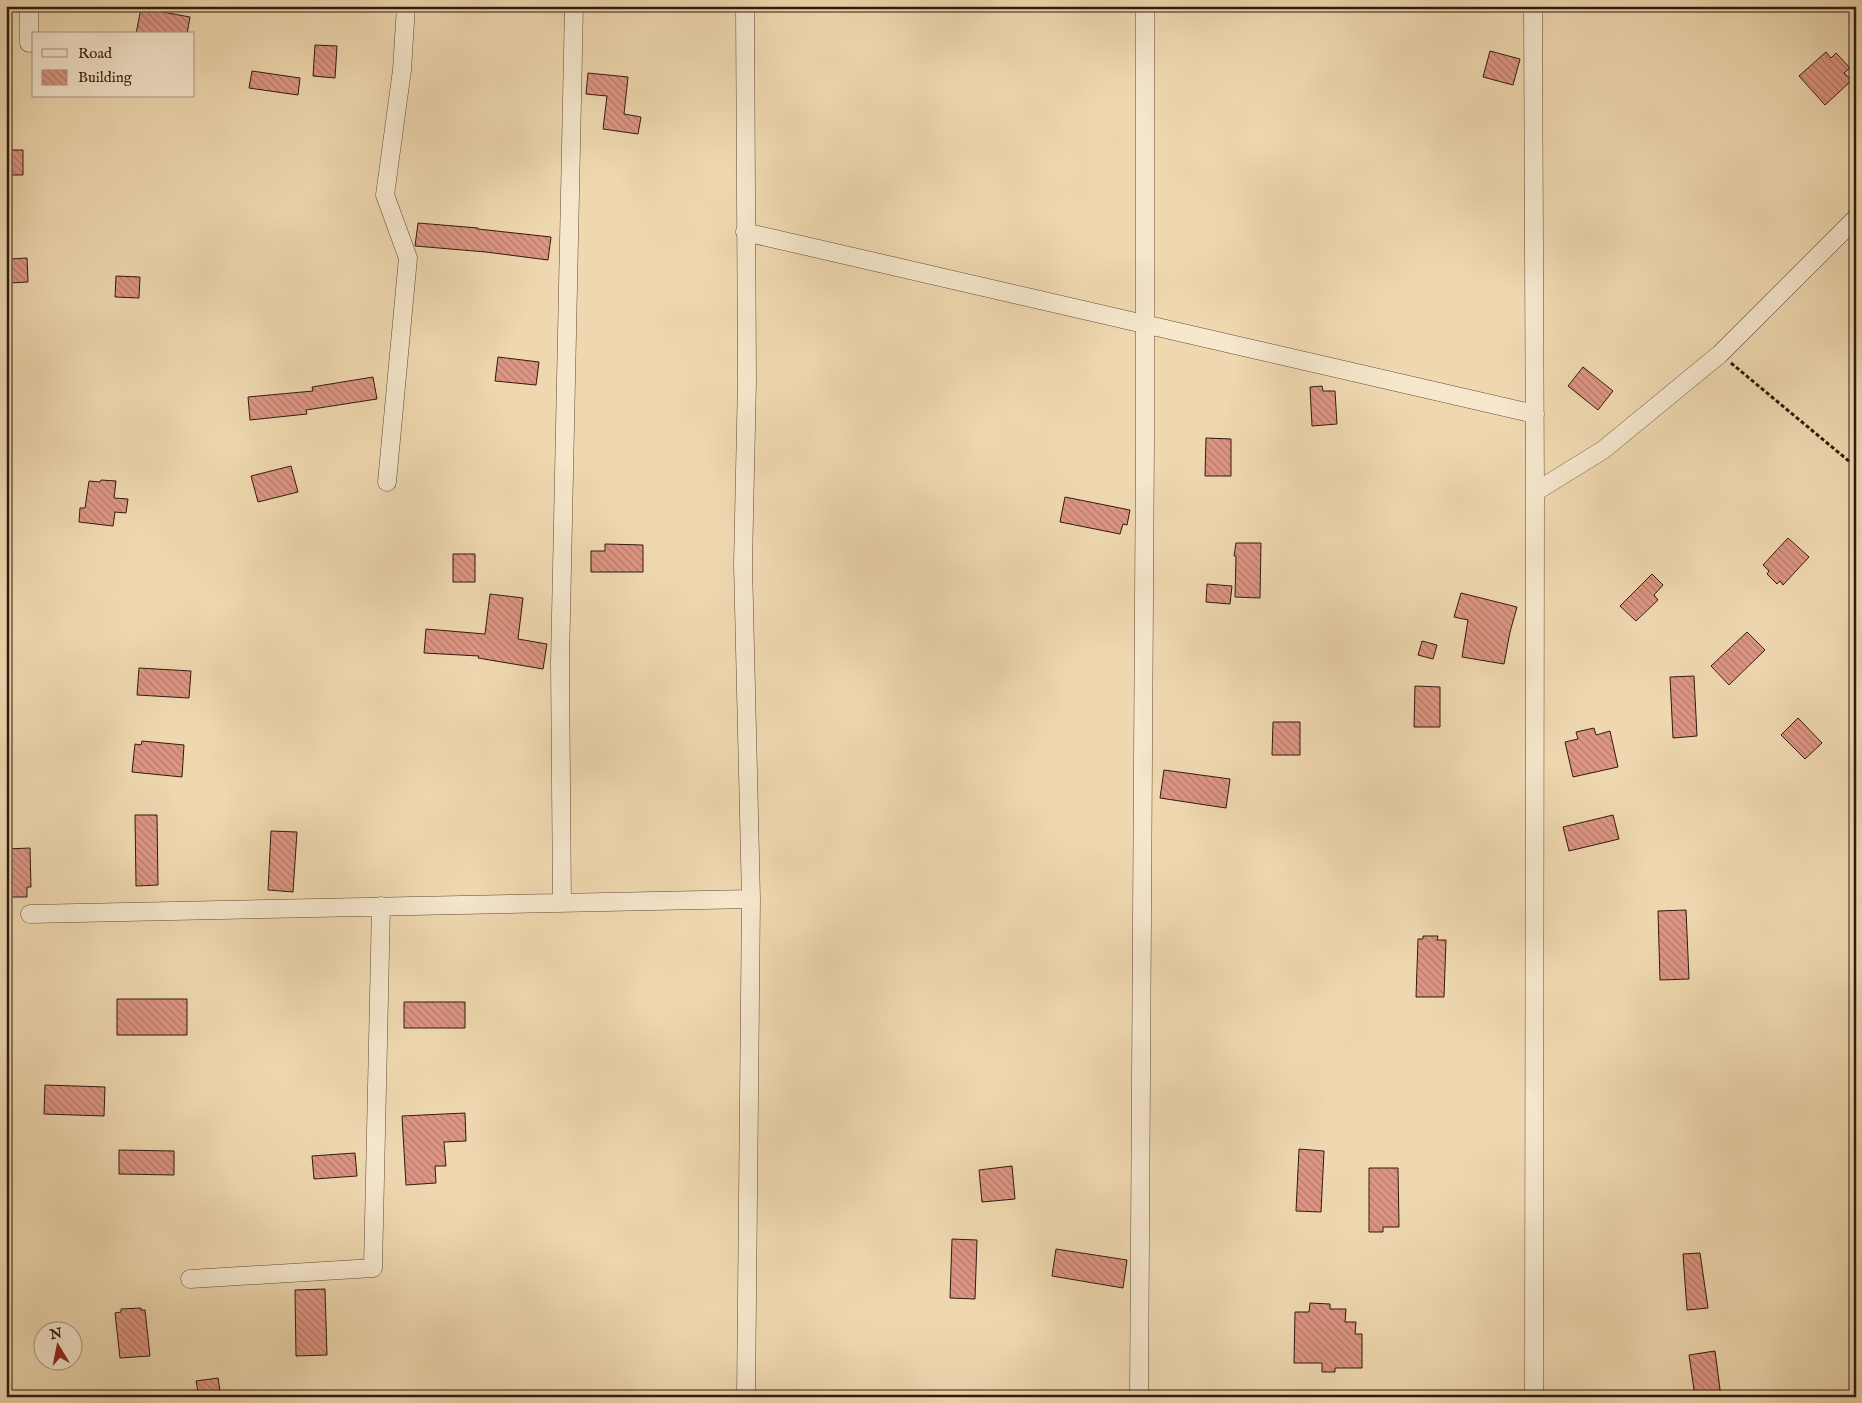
<svg xmlns="http://www.w3.org/2000/svg" width="1862" height="1403" font-family="'IM FELL English',serif">
  <style>
    .building { fill: url(#building-back-hatch); stroke: #301a0e }
    .lines { fill: none; stroke-linecap: round; stroke-linejoin: round }
    .minor-casing { stroke: #604a36; stroke-width: 19 }
    .path { stroke: #301a0e; stroke-width: 3; stroke-dasharray: 4 2.5; stroke-linecap: butt }
    .minor { stroke: #f5e6cc; stroke-width: 18 }
  </style>
  <defs>
    <pattern id="building-back-hatch" width="6" height="6" patternUnits="userSpaceOnUse" patternTransform="scale(1.25)"><rect width="6" height="6" fill="#de9684"/><path d="M-1 5l2 2M0 0l6 6M5-1l2 2" fill="none" stroke="#b47a6a"/></pattern>
  </defs>
  <rect width="100%" height="100%" fill="#efd8b0"/>
  <filter id="stains"><feTurbulence type="fractalNoise" baseFrequency=".004" numOctaves="4"/><feColorMatrix values="0 0 0 0 .2 0 0 0 0 .09 0 0 0 0 .02 0 0 0 .5 -.17"/></filter>
  <radialGradient id="worn" r=".72"><stop offset=".6" stop-color="#630" stop-opacity="0"/><stop offset="1" stop-color="#630" stop-opacity=".3"/></radialGradient>
  <!-- building -->
  <path class="building" d="M 141,8 L 190,17 L 187,34 L 136,34 Z
    M 315,45 L 337,46 L 335,78 L 313,76 Z
    M 1490,51 L 1520,59 L 1513,85 L 1483,77 Z
    M 1826,52 L 1831,58 L 1836,53 L 1850,68 L 1844,73 L 1852,80 L 1825,105 L 1799,76 Z
    M 252,71 L 300,78 L 298,95 L 249,88 Z
    M 588,73 L 628,77 L 624,114 L 641,117 L 638,134 L 603,129 L 607,96 L 586,94 Z
    M 6,150 L 23,150 L 23,175 L 6,175 Z
    M 418,223 L 478,228 L 478,229 L 551,237 L 548,260 L 486,252 L 415,246 Z
    M 27,258 L 28,282 L 10,283 L 9,259 Z
    M 116,276 L 140,277 L 139,298 L 115,297 Z
    M 498,357 L 539,362 L 536,385 L 495,381 Z
    M 1583,367 L 1613,391 L 1598,410 L 1568,386 Z
    M 373,377 L 377,399 L 306,410 L 307,414 L 250,420 L 248,397 L 313,391 L 312,387 Z
    M 1322,386 L 1323,391 L 1335,391 L 1337,424 L 1312,426 L 1310,387 Z
    M 1206,438 L 1231,439 L 1231,476 L 1205,476 Z
    M 291,466 L 298,492 L 258,502 L 251,476 Z
    M 101,480 L 116,481 L 114,498 L 128,499 L 126,513 L 115,512 L 113,526 L 79,522 L 80,508 L 85,508 L 89,481 L 100,482 Z
    M 1065,497 L 1130,510 L 1127,525 L 1123,524 L 1120,534 L 1060,522 Z
    M 1788,538 L 1809,557 L 1783,585 L 1780,581 L 1777,584 L 1767,574 L 1769,571 L 1763,565 Z
    M 1236,543 L 1261,543 L 1260,598 L 1235,597 L 1236,556 L 1234,556 Z
    M 605,544 L 643,545 L 643,572 L 591,572 L 591,551 L 605,551 Z
    M 453,554 L 475,554 L 475,582 L 453,582 Z
    M 1652,574 L 1663,585 L 1654,595 L 1658,600 L 1636,621 L 1620,606 Z
    M 1207,584 L 1232,586 L 1230,604 L 1206,602 Z
    M 1461,593 L 1517,607 L 1510,632 L 1504,664 L 1462,657 L 1468,620 L 1454,617 Z
    M 490,594 L 523,598 L 518,639 L 547,644 L 543,669 L 478,658 L 479,656 L 424,653 L 426,629 L 485,634 Z
    M 1747,632 L 1765,650 L 1729,685 L 1711,666 Z
    M 1422,641 L 1437,645 L 1433,659 L 1418,655 Z
    M 139,668 L 191,671 L 189,698 L 137,695 Z
    M 1694,676 L 1697,736 L 1673,738 L 1670,677 Z
    M 1415,686 L 1440,687 L 1440,727 L 1414,727 Z
    M 1798,718 L 1822,743 L 1805,759 L 1781,735 Z
    M 1273,722 L 1300,722 L 1300,755 L 1272,755 Z
    M 1594,728 L 1596,735 L 1610,731 L 1618,767 L 1573,777 L 1565,742 L 1578,739 L 1576,732 Z
    M 142,741 L 184,745 L 182,777 L 132,772 L 135,744 L 141,745 Z
    M 1164,770 L 1230,779 L 1226,808 L 1160,798 Z
    M 135,815 L 157,815 L 158,885 L 136,886 Z
    M 1613,815 L 1619,839 L 1569,851 L 1563,827 Z
    M 271,831 L 297,832 L 293,892 L 268,890 Z
    M 30,848 L 31,887 L 27,887 L 27,897 L 11,897 L 11,887 L 6,888 L 6,849 Z
    M 1686,910 L 1689,979 L 1660,980 L 1658,911 Z
    M 1423,936 L 1438,936 L 1437,940 L 1446,940 L 1444,997 L 1416,997 L 1418,939 L 1423,939 Z
    M 117,999 L 187,999 L 187,1035 L 117,1035 Z
    M 404,1002 L 465,1002 L 465,1028 L 404,1028 Z
    M 45,1085 L 105,1087 L 104,1116 L 44,1114 Z
    M 465,1113 L 466,1141 L 444,1142 L 446,1166 L 435,1166 L 436,1183 L 406,1185 L 402,1116 Z
    M 1299,1149 L 1324,1151 L 1321,1212 L 1296,1211 Z
    M 119,1150 L 174,1151 L 174,1175 L 119,1174 Z
    M 355,1153 L 357,1176 L 314,1179 L 312,1156 Z
    M 1012,1166 L 1015,1199 L 982,1202 L 979,1170 Z
    M 1369,1168 L 1398,1168 L 1399,1227 L 1383,1227 L 1383,1232 L 1369,1232 Z
    M 952,1239 L 977,1240 L 975,1299 L 950,1298 Z
    M 1056,1249 L 1127,1260 L 1123,1288 L 1052,1276 Z
    M 1700,1253 L 1708,1308 L 1687,1310 L 1683,1254 Z
    M 325,1289 L 327,1355 L 296,1356 L 295,1290 Z
    M 1310,1303 L 1330,1304 L 1330,1309 L 1346,1309 L 1345,1322 L 1356,1322 L 1355,1334 L 1362,1334 L 1362,1368 L 1335,1368 L 1335,1372 L 1322,1372 L 1322,1363 L 1294,1363 L 1295,1312 L 1309,1312 Z
    M 141,1308 L 141,1310 L 145,1310 L 150,1356 L 120,1358 L 115,1313 L 121,1312 L 121,1309 Z
    M 1715,1351 L 1721,1397 L 1695,1397 L 1689,1355 Z
    M 218,1378 L 221,1397 L 199,1397 L 196,1381 Z"/>
  <g class="lines">
    <!-- minor casing -->
    <g class="minor-casing">
      <path id="minor" d="M 745,6 L 747,380 L 743,564 L 751,899 L 746,1397
        M 1533,6 L 1535,492 L 1534,1397
        M 29,43 L 29,6
        M 745,232 L 1535,414
        M 387,482 L 408,258 L 385,195 L 402,70 L 406,6
        M 1535,492 L 1603,450 L 1720,354 L 1856,218
        M 562,903 L 560,662 L 574,6
        M 30,914 L 751,899
        M 190,1279 L 373,1268 L 381,906
        M 1139,1397 L 1145,439 L 1145,6"/>
    </g>
    <!-- path -->
    <path class="path" d="M 1731,363 L 1856,467"/>
    <!-- minor -->
    <use href="#minor" class="minor"/>
  </g>
  <!-- margin -->
  <rect width="1862" height="1403" fill="none" stroke="#efd8b0" stroke-width="25"/>
  <rect x="8" y="8" width="1847" height="1388" fill="none" stroke="#301a0e" stroke-width="2.5"/>
  <rect x="12" y="12" width="1837" height="1378" fill="none" stroke="#301a0e"/>
  <!-- legend -->
  <rect x="32" y="32" width="162" height="65" fill="#f5e6cc" stroke="#a69480"/>
  <rect x="42" y="49" width="25" height="8" fill="#f5e6cc" stroke="#a69480"/>
  <text x="78" y="58" font-size="15" fill="#301a0e">Road</text>
  <rect x="42" y="70" width="25" height="15" fill="url(#building-back-hatch)" stroke="#a69480"/>
  <text x="78" y="82" font-size="15" fill="#301a0e">Building</text>
  <!-- north arrow -->
  <g transform="translate(58 1346) rotate(350)"><circle r="24" fill="#f5e6cc" stroke="#a69480"/>
  <path d="M0-4L9 19L0 12L-9 19Z" fill="#8f2418"/>
  <text y="-8" font-size="14" font-weight="bold" text-anchor="middle" fill="#301a0e">N</text>
  </g>
  <rect width="100%" height="100%" filter="url(#stains)"/>
  <rect width="100%" height="100%" fill="url(#worn)"/>
</svg>
